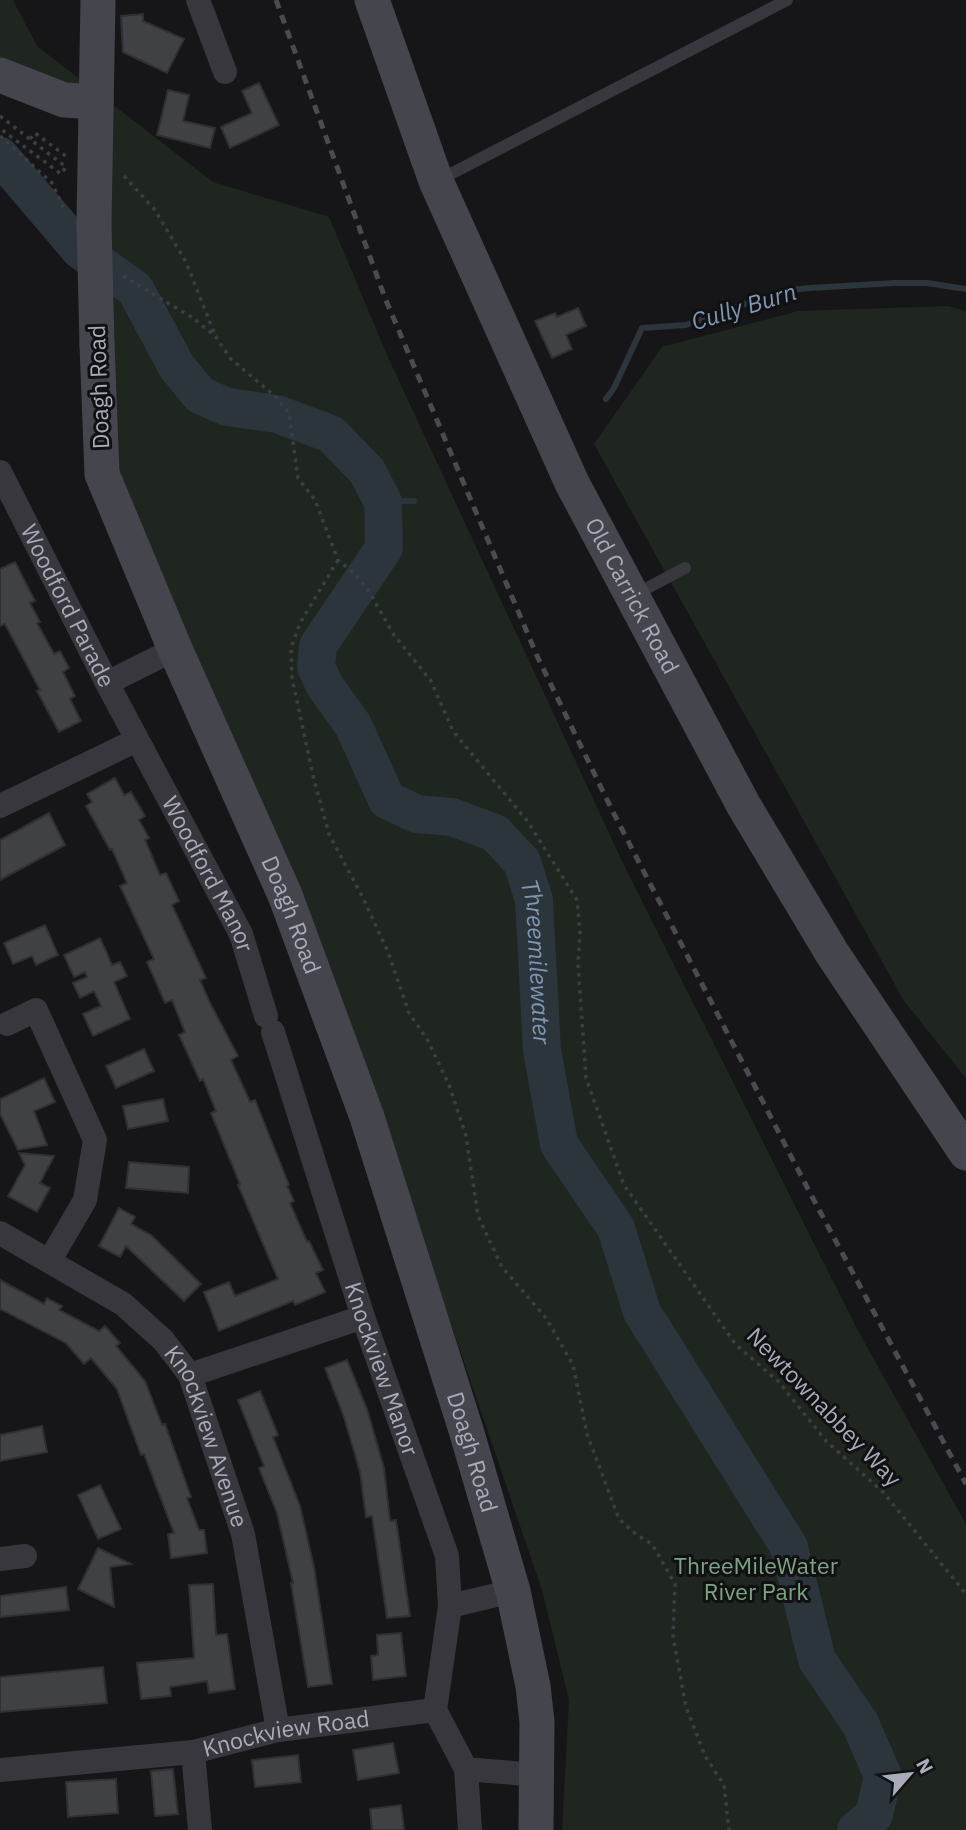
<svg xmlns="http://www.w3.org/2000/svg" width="966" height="1830" font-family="'IBM Plex Sans',sans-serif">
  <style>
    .green { fill: #1e261f }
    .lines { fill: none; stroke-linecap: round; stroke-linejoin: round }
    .stream { stroke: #2c343c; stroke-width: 6 }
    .river { stroke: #2c343c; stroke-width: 38 }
    .building { fill: #404145; stroke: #303034; stroke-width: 2 }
    .path { stroke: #3d3e44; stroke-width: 3.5; stroke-dasharray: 3.5 5; stroke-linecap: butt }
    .lane { stroke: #37373d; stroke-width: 12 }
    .street { stroke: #37373d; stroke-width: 24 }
    .secondary { stroke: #45464d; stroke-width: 35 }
    .rail { stroke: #4a4b52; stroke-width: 5; stroke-dasharray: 9 7; stroke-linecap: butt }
    .secondary-bridge { stroke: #45464d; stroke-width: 35 }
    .labels { text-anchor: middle; stroke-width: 6; stroke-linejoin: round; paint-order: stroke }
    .street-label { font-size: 23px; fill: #a8acb8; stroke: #111113 }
    .park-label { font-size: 23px; fill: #7ea383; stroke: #111113 }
    .water-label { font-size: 24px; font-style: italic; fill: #7e97b3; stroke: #111113 }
  </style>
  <rect width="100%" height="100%" fill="#161618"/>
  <!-- green -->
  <path class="green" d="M 0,0 L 13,0 L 37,46 L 213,182 L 329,217 L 387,355 L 621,859 L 857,1329 L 966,1524 L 966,1830 L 562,1830 L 569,1700 L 542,1590 L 333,978 L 109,478 L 97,127 L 0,62 Z
    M 948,306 L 966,311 L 966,1078 L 904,1001 L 594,444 L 662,347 L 798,311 Z"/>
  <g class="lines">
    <!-- stream -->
    <path class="stream" d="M 606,399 L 614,388 L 642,328 L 686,325 L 782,291 L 810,288 L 895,283 L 927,283 L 966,289
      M 383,502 L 414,501"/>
    <!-- river -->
    <path class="river" id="s1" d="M 0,156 L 80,250 L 135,289 L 177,367 L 200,395 L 227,407 L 277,414 L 331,434 L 367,471 L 383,502 L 384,548 L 318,646 L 316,667 L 325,686 L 353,725 L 387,800 L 417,814 L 452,817 L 495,833 L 522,862 L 534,900 L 542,1050 L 559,1144 L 616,1228 L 642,1312 L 789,1547 L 817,1660 L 860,1723 L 883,1776 L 874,1815 L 856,1830"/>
  </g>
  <!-- building -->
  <path class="building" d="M 143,14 L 143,21 L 184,39 L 167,73 L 123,52 L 121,16 Z
    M 259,83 L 279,125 L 230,148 L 221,127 L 252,113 L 242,91 Z
    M 168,90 L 189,95 L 183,121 L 215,128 L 210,148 L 157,135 Z
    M 578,308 L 586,326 L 566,335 L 572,349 L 552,358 L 535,321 L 555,313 L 557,317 Z
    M 15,562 L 35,601 L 30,603 L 40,622 L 37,623 L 54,654 L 60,651 L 69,668 L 63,672 L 75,696 L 70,699 L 81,721 L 59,732 L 37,691 L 40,690 L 5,624 L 0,626 L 0,569 Z
    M 115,778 L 124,795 L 131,792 L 145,816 L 139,820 L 149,838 L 145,840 L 160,875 L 166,873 L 179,901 L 172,905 L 206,978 L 200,980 L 209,1001 L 238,1056 L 231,1060 L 250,1102 L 255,1100 L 289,1185 L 287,1186 L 294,1201 L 290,1203 L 307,1242 L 309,1241 L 323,1270 L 316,1273 L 325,1292 L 295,1305 L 293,1301 L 219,1331 L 204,1292 L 229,1282 L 235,1296 L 278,1279 L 238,1185 L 240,1184 L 211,1113 L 216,1111 L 203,1079 L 200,1081 L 179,1035 L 185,1032 L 172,1000 L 165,1003 L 147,962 L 154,959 L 120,886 L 127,883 L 112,849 L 110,850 L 86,806 L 92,802 L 87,794 Z
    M 49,813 L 65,845 L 0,880 L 0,840 Z
    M 45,925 L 58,955 L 36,965 L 32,956 L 13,964 L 4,943 Z
    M 100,938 L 112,965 L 120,962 L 127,976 L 114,982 L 130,1019 L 93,1036 L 83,1014 L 101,1006 L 94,991 L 80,998 L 73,983 L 87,977 L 85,972 L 74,977 L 64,955 Z
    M 144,1049 L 154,1071 L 116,1088 L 106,1066 Z
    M 44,1078 L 55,1102 L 34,1111 L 47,1145 L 18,1150 L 0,1114 L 0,1099 Z
    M 163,1099 L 168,1121 L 128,1129 L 123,1106 Z
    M 19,1153 L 54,1156 L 40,1183 L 50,1188 L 37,1212 L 8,1196 L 25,1165 Z
    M 129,1162 L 189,1167 L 188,1193 L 126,1188 Z
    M 119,1208 L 135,1217 L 131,1224 L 151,1235 L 201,1284 L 184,1301 L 126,1246 L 120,1257 L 99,1246 Z
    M 0,1280 L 44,1304 L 47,1298 L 62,1306 L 59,1310 L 99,1331 L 105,1326 L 120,1343 L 116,1346 L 145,1381 L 162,1425 L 165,1424 L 191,1497 L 187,1498 L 199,1530 L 204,1530 L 207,1553 L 171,1558 L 168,1534 L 174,1533 L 144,1454 L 141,1455 L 117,1389 L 91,1358 L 84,1364 L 66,1343 L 0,1309 Z
    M 347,1360 L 367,1409 L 384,1468 L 390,1521 L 396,1520 L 410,1616 L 387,1618 L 372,1516 L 366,1517 L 360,1472 L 344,1417 L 325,1368 Z
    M 260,1391 L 278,1435 L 273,1437 L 300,1506 L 314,1567 L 332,1684 L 308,1687 L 291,1583 L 293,1583 L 277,1513 L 259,1468 L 264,1466 L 238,1400 Z
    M 42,1426 L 47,1452 L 0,1461 L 0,1435 Z
    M 100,1485 L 121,1529 L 98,1539 L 78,1495 Z
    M 98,1548 L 131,1564 L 110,1567 L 114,1607 L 78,1589 Z
    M 213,1584 L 216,1635 L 227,1634 L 235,1689 L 209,1693 L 207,1681 L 170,1687 L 171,1696 L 141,1699 L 137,1663 L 194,1658 L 189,1585 Z
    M 66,1587 L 69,1610 L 0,1617 L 0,1596 Z
    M 401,1633 L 406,1676 L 373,1680 L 371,1656 L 378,1655 L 377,1635 Z
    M 103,1667 L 107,1703 L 0,1712 L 0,1677 Z
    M 393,1743 L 399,1773 L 358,1780 L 353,1750 Z
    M 298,1755 L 301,1782 L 255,1787 L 252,1760 Z
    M 173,1769 L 178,1814 L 155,1816 L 151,1771 Z
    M 116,1779 L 118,1813 L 68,1817 L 66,1782 Z
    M 401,1805 L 404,1830 L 372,1830 L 370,1809 Z"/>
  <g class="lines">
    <!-- path -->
    <path class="path" d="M 0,116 L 66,167 L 61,174 L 2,130 L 0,133
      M 0,136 L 52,183 L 64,209
      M 30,139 L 35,133 L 67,157
      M 124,176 L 155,210 L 186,262 L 215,335
      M 123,276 L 193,318 L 216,337 L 230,358 L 276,397 L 289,413 L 298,478 L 315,500 L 338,560 L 356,575 L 367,588 L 394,635 L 431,681 L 453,731 L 528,822 L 577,900 L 580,933 L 578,964 L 586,1078 L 624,1185 L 736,1345 L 778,1381 L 826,1441 L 883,1492 L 966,1594
      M 338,560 L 300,623 L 291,648 L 292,678 L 314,780 L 329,834 L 363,898 L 388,952 L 409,1013 L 427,1039 L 449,1085 L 466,1136 L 478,1216 L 502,1267 L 546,1318 L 573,1365 L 587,1434 L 619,1519 L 637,1535 L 652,1544 L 675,1584 L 673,1636 L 686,1707 L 705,1756 L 724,1785 L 729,1830"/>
    <!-- lane -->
    <path class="lane" d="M 439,180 L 787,0
      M 634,595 L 685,568"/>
    <!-- street -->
    <g class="street">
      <path d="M 198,0 L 225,72"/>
      <path id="s2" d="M 0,472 L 107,683 L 241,934 L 266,1016"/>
      <path d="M 107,683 L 175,649"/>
      <path d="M 0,806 L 137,740"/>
      <path d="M 7,1024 L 36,1010 L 95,1140 L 85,1200 L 50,1260"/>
      <path id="s3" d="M 273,1032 L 363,1317 L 447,1556 L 450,1606 L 435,1710"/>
      <path id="s4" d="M 0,1233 L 123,1304 L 163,1340 L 190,1375 L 243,1534 L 278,1730"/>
      <path d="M 190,1375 L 363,1317"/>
      <path d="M 0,1559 L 25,1556"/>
      <path d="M 450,1606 L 513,1591"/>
      <path d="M 193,1752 L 200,1830"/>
      <path d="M 466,1769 L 470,1830"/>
      <path id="s5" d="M 0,1770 L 193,1752 L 278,1730 L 435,1710 L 466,1769 L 538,1775"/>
    </g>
    <!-- secondary -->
    <g class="secondary">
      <path id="s6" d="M 372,0 L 436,181 L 572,483 L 744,806 L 832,953 L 966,1153"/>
      <path d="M 0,75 L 64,100 L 96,102"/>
      <path d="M 94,222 L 98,0"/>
      <path id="s7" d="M 97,345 L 102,474 L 175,649 L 285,895 L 367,1117 L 466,1430 L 513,1591 L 533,1686 L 537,1722 L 536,1830"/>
    </g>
    <!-- rail -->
    <path class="rail" d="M 276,0 L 385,298 L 538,658 L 612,810 L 809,1191 L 966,1484"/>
    <!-- secondary-bridge -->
    <path class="secondary-bridge" d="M 94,222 L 97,345"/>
  </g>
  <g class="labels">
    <!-- street labels -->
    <g class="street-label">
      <text transform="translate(99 387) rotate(-92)" y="8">Doagh Road</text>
      <text dy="8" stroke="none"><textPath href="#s6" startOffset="651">Old Carrick Road</textPath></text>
      <text dy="8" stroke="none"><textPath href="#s2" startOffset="150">Woodford Parade</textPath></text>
      <text dy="8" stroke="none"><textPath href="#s2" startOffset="453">Woodford Manor</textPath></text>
      <text dy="8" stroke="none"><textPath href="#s7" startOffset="609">Doagh Road</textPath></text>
      <text dy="8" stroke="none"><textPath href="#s3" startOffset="354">Knockview Manor</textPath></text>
      <text transform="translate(824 1407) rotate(46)" y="8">Newtownabbey Way</text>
      <text dy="8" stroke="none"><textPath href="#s4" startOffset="303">Knockview Avenue</textPath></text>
      <text dy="8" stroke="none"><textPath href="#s7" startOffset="1176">Doagh Road</textPath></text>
      <text dy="8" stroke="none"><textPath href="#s5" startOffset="289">Knockview Road</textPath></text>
    </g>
    <!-- park labels -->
    <g class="park-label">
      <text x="756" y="1574">ThreeMileWater<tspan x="756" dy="26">River Park</tspan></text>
    </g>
    <!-- water labels -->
    <g class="water-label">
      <text transform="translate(744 307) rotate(-17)" y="8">Cully Burn</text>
      <text dy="8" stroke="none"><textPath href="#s1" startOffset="1132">Threemilewater</textPath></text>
    </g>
  </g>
  <!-- north arrow -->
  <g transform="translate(910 1774) rotate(62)" stroke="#111113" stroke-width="5" paint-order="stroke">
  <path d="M0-5L12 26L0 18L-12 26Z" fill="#a8acb8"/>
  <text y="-10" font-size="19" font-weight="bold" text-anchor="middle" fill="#a8acb8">N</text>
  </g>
</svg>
